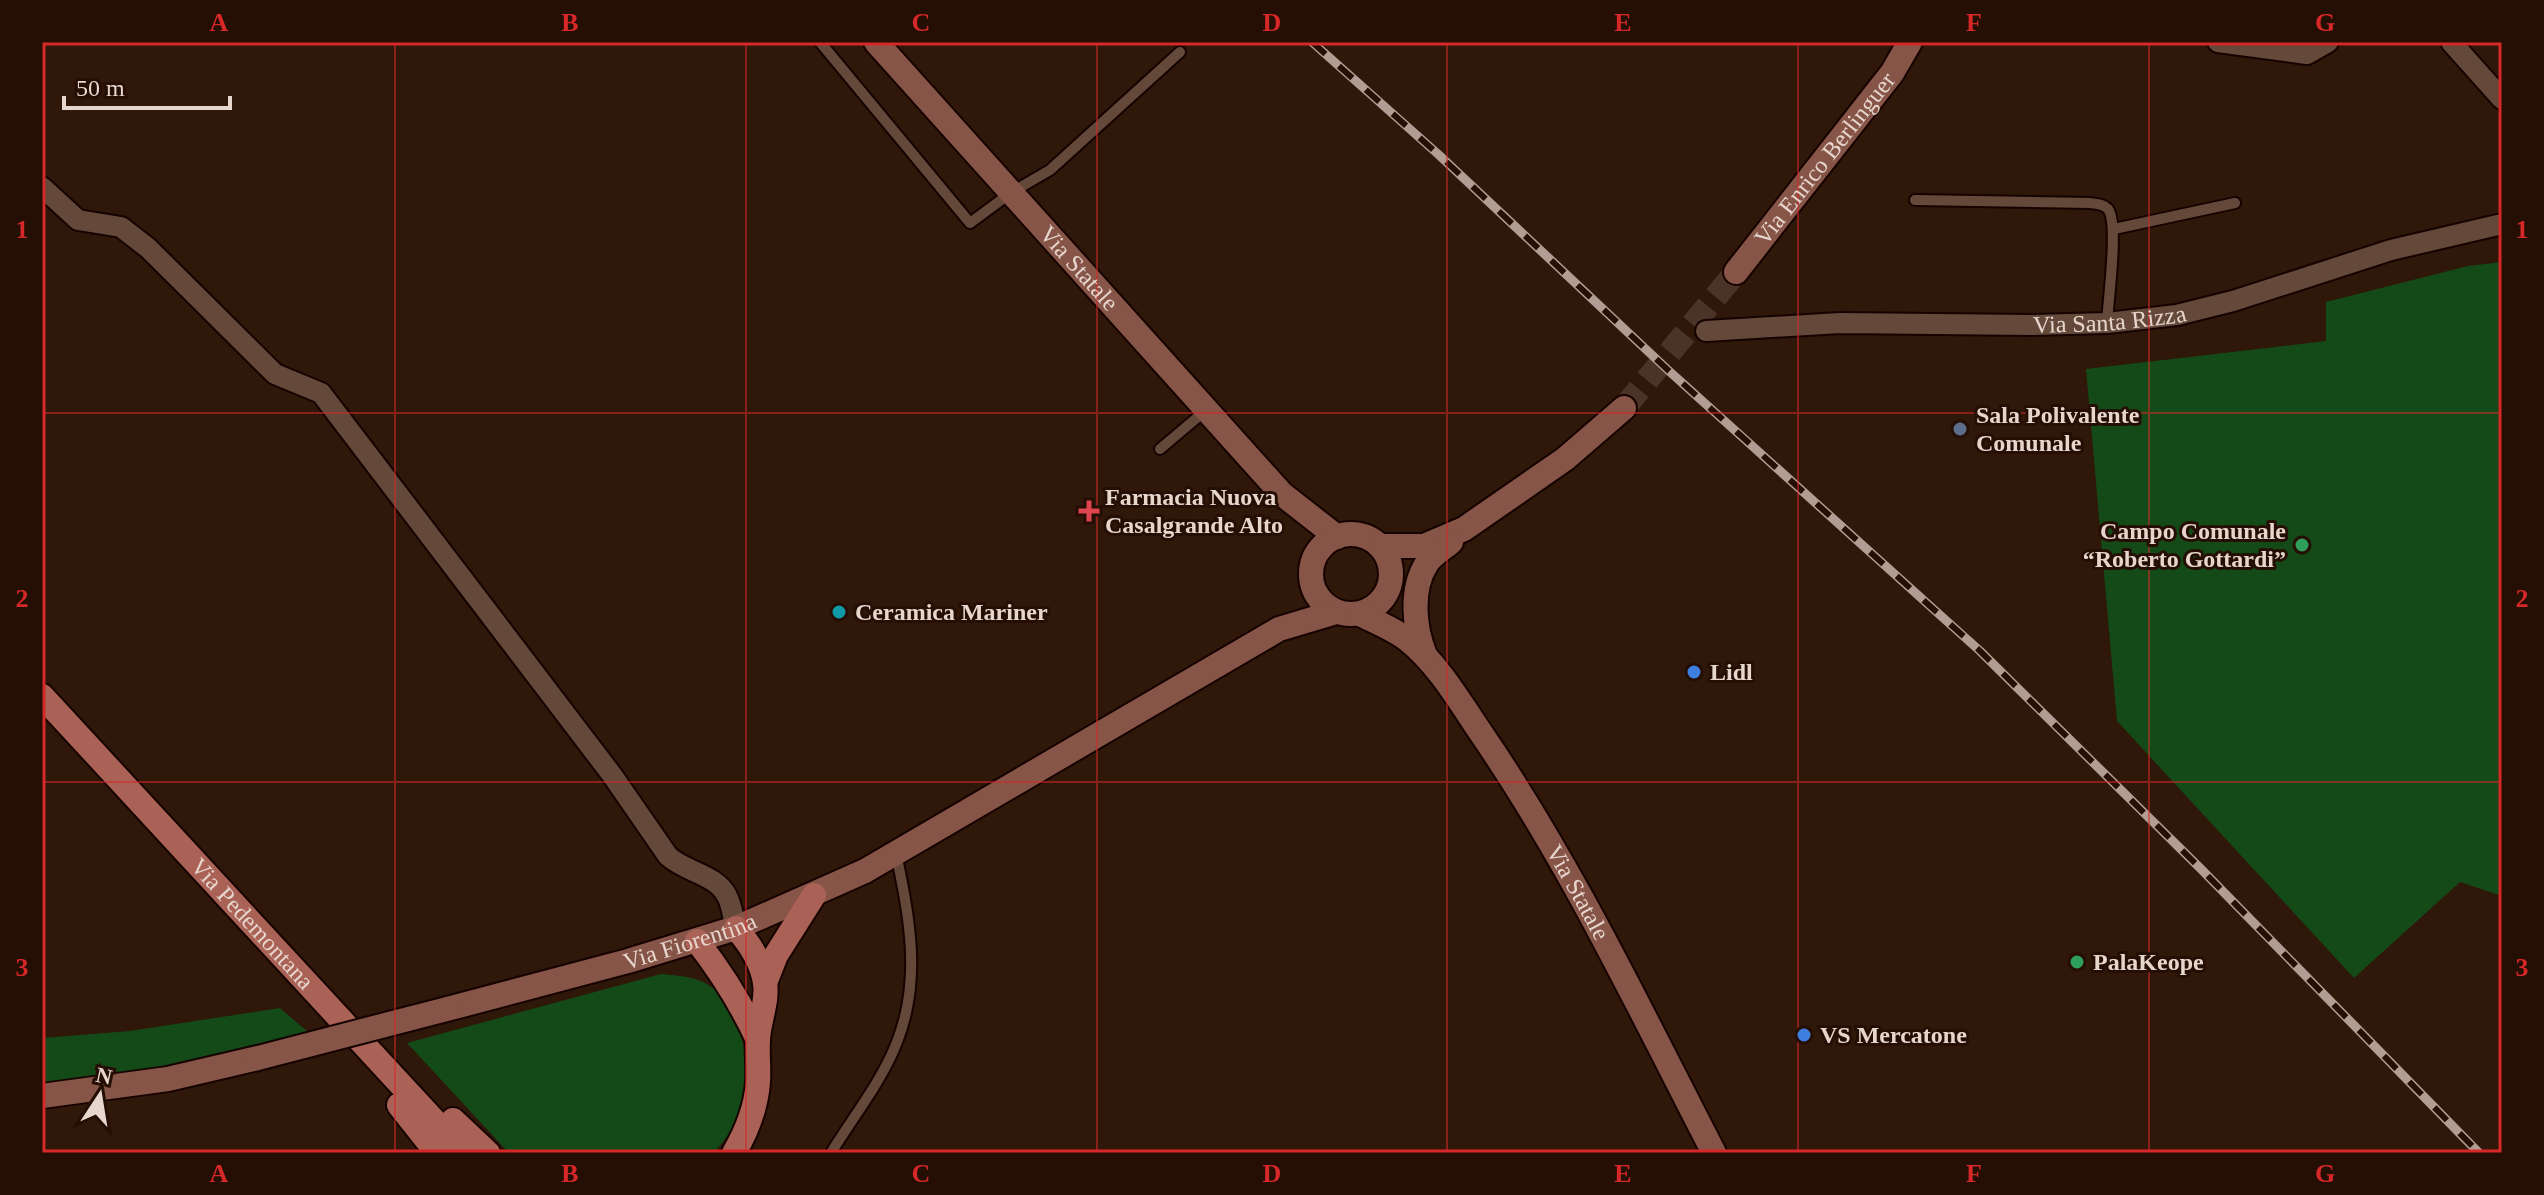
<svg xmlns="http://www.w3.org/2000/svg" width="2544" height="1195" font-family="'Times New Roman',serif">
  <style>
    .green { fill: #144a17 }
    .lines { fill: none; stroke-linecap: round; stroke-linejoin: round }
    .secondary-tunnel { stroke: #4b3427; stroke-width: 24; stroke-dasharray: 24 12; stroke-linecap: butt }
    .lane-casing { stroke: #160300; stroke-width: 14 }
    .street-casing { stroke: #160300; stroke-width: 24 }
    .secondary-casing { stroke: #160300; stroke-width: 28 }
    .primary-casing { stroke: #160300; stroke-width: 28 }
    .lane { stroke: #64493a; stroke-width: 10 }
    .street { stroke: #64493a; stroke-width: 20 }
    .secondary { stroke: #865548; stroke-width: 24 }
    .primary { stroke: #a96255; stroke-width: 24 }
    .rail-casing { stroke: #b19d93; stroke-width: 9 }
    .rail { stroke: #250e03; stroke-width: 6; stroke-dasharray: 18; stroke-linecap: butt }
    .secondary-bridge-casing { stroke: #160300; stroke-width: 28; stroke-linecap: butt }
    .secondary-bridge { stroke: #865548; stroke-width: 24 }
    .grid { fill: none; stroke: #d62828; stroke-width: 2; stroke-opacity: 0.55 }
    .service-dot { fill: #5c6f8a; stroke: #250e03; stroke-width: 3 }
    .health-dot { fill: #e0444e; stroke: #250e03; stroke-width: 3 }
    .leisure-dot { fill: #2e9e5b; stroke: #250e03; stroke-width: 3 }
    .culture-dot { fill: #0f9aa8; stroke: #250e03; stroke-width: 3 }
    .shop-dot { fill: #3f7fe0; stroke: #250e03; stroke-width: 3 }
    .labels { text-anchor: middle; stroke-width: 6; stroke-linejoin: round; paint-order: stroke }
    .street-label { font-size: 24px; fill: #e7d6cd; stroke: #250e03 }
    .poi-label { font-size: 24px; font-weight: bold; fill: #e7d6cd; stroke: #250e03; text-anchor: start }
    .neatline { fill: none; stroke: #d62828; stroke-width: 3 }
    .grid-label { font-size: 26px; text-anchor: middle; font-weight: bold; fill: #d62828 }
  </style>
  <rect width="100%" height="100%" fill="#2f170a"/>
  <!-- green -->
  <path class="green" d="M 2502,262 L 2502,896 L 2460,882 L 2354,978 L 2117,721 L 2086,369 L 2326,341 L 2326,302 L 2468,266 Z
    M 661,974 C 679,976 699,976 714,989 C 757,1026 755,1115 713,1153 L 509,1153 L 407,1043 Z
    M 280,1008 L 308,1032 L 156,1073 L 42,1086 L 42,1038 L 130,1031 Z"/>
  <g class="lines">
    <!-- secondary-tunnel -->
    <path class="secondary-tunnel" d="M 1624,408 L 1736,272"/>
    <!-- lane casing -->
    <g class="lane-casing">
      <path id="lane" d="M 820,42 L 970,223 L 1012,192 L 1050,170 L 1180,52
        M 1915,200 L 2090,203 C 2097,204 2103,204 2108,209 C 2119,223 2108,301 2107,323
        M 2114,229 L 2235,203
        M 1160,449 L 1205,411
        M 831,1153 C 853,1117 882,1081 897,1042 C 922,979 909,916 896,853"/>
    </g>
    <!-- street casing -->
    <g class="street-casing">
      <g id="street">
        <path d="M 2218,42 L 2307,54 L 2328,42"/>
        <path d="M 2451,42 L 2502,99"/>
        <path d="M 42,187 L 78,220 L 121,227 L 148,248 L 275,374 L 321,393 L 612,775 L 668,856 C 685,872 716,874 727,896 C 732,905 733,918 736,928"/>
        <path id="s1" d="M 1706,331 L 1840,323 L 2031,325 L 2107,323 L 2177,315 L 2233,301 L 2391,250 L 2502,224"/>
      </g>
    </g>
    <!-- secondary casing -->
    <g class="secondary-casing">
      <g id="secondary">
        <path id="s2" d="M 876,42 L 1282,494 L 1337,537"/>
        <path id="s3" d="M 1736,272 L 1892,73 L 1910,42"/>
        <circle cx="1351" cy="574" r="40"/>
        <path d="M 1380,546 L 1424,546 L 1464,529 L 1565,459 L 1624,408"/>
        <path id="s4" d="M 1360,614 C 1376,622 1394,629 1408,640 C 1439,665 1461,704 1483,736 C 1573,868 1641,1012 1714,1153"/>
        <path d="M 1425,655 C 1414,628 1410,589 1427,563 C 1433,554 1443,549 1451,542"/>
        <path id="s5" d="M 447,1009 L 628,961 L 736,928 L 865,871 L 1279,629 L 1336,612"/>
        <path d="M 42,1096 L 168,1079 L 258,1058"/>
      </g>
    </g>
    <!-- primary casing -->
    <g class="primary-casing">
      <g id="primary">
        <path id="s6" d="M 42,696 L 464,1153"/>
        <path d="M 697,941 C 721,972 741,1003 758,1040"/>
        <path d="M 765,983 L 776,955 L 814,895"/>
        <path d="M 399,1105 L 437,1153"/>
        <path d="M 453,1120 L 488,1153"/>
        <path d="M 734,1153 C 747,1131 756,1108 758,1082 C 759,1068 757,1053 758,1039 C 759,1021 768,1001 765,983 C 762,962 749,943 736,928"/>
      </g>
    </g>
    <!-- lane -->
    <use href="#lane" class="lane"/>
    <!-- street -->
    <use href="#street" class="street"/>
    <!-- secondary -->
    <use href="#secondary" class="secondary"/>
    <!-- primary -->
    <use href="#primary" class="primary"/>
    <!-- rail casing -->
    <g class="rail-casing">
      <path id="rail" d="M 1312,42 L 1439,155 L 1669,371 L 1980,651 L 2201,869 L 2479,1153"/>
    </g>
    <!-- rail -->
    <use href="#rail" class="rail"/>
    <!-- secondary-bridge casing -->
    <g class="secondary-bridge-casing">
      <path id="secondary-bridge" d="M 258,1058 L 447,1009"/>
    </g>
    <!-- secondary-bridge -->
    <use href="#secondary-bridge" class="secondary-bridge"/>
  </g>
  <!-- grid -->
  <path class="grid" d="M 395,42 L 395,1153M 746,42 L 746,1153M 1097,42 L 1097,1153M 1447,42 L 1447,1153M 1798,42 L 1798,1153M 2149,42 L 2149,1153M 42,413 L 2502,413M 42,782 L 2502,782"/>
  <!-- markers -->
  <circle class="service-dot" cx="1960" cy="429" r="8"/>
  <path class="health-dot" d="M1085 499h8v8h8v8h-8v8h-8v-8h-8v-8h8z"/>
  <g class="leisure-dot">
    <circle cx="2302" cy="545" r="8"/>
    <circle cx="2077" cy="962" r="8"/>
  </g>
  <circle class="culture-dot" cx="839" cy="612" r="8"/>
  <g class="shop-dot">
    <circle cx="1694" cy="672" r="8"/>
    <circle cx="1804" cy="1035" r="8"/>
  </g>
  <g class="labels">
    <!-- street labels -->
    <g class="street-label">
      <text dy="8" stroke="none"><textPath href="#s3" startOffset="144">Via Enrico Berlinguer</textPath></text>
      <text dy="8" stroke="none"><textPath href="#s2" startOffset="304">Via Statale</textPath></text>
      <text dy="8" stroke="none"><textPath href="#s1" startOffset="404">Via Santa Rizza</textPath></text>
      <text dy="8" stroke="none"><textPath href="#s4" startOffset="360">Via Statale</textPath></text>
      <text dy="8" stroke="none"><textPath href="#s6" startOffset="310">Via Pedemontana</textPath></text>
      <text dy="8" stroke="none"><textPath href="#s5" startOffset="252">Via Fiorentina</textPath></text>
    </g>
    <!-- poi labels -->
    <g class="poi-label">
      <text x="1976" y="423">Sala Polivalente<tspan x="1976" dy="28">Comunale</tspan></text>
      <text x="1105" y="505">Farmacia Nuova<tspan x="1105" dy="28">Casalgrande Alto</tspan></text>
      <text x="2286" y="539" text-anchor="end">Campo Comunale<tspan x="2286" dy="28">“Roberto Gottardi”</tspan></text>
      <text x="855" y="620">Ceramica Mariner</text>
      <text x="1710" y="680">Lidl</text>
      <text x="2093" y="970">PalaKeope</text>
      <text x="1820" y="1043">VS Mercatone</text>
    </g>
  </g>
  <!-- border -->
  <rect width="2544" height="1195" fill="none" stroke="#250e03" stroke-width="88"/>
  <!-- north arrow -->
  <g transform="translate(100 1095) rotate(12)" stroke="#250e03" stroke-width="6" paint-order="stroke">
  <path d="M0-6L14 30L0 20L-14 30Z" fill="#e7d6cd"/>
  <text y="-12" font-size="22" font-weight="bold" text-anchor="middle" fill="#e7d6cd">N</text>
  </g>
  <!-- scale -->
  <path d="M64 96v12h166v-12" fill="none" stroke="#e7d6cd" stroke-width="4"/>
  <text x="76" y="96" font-size="24" fill="#e7d6cd" stroke="#250e03" stroke-width="6" paint-order="stroke">50 m</text>
  <rect x="44" y="44" width="2456" height="1107" class="neatline"/>
  <g class="grid-label">
    <text x="219" y="31">A</text>
    <text x="570" y="31">B</text>
    <text x="921" y="31">C</text>
    <text x="1272" y="31">D</text>
    <text x="1623" y="31">E</text>
    <text x="1974" y="31">F</text>
    <text x="2325" y="31">G</text>
    <text x="22" y="238">1</text>
    <text x="2522" y="238">1</text>
    <text x="22" y="607">2</text>
    <text x="2522" y="607">2</text>
    <text x="22" y="976">3</text>
    <text x="2522" y="976">3</text>
    <text x="219" y="1182">A</text>
    <text x="570" y="1182">B</text>
    <text x="921" y="1182">C</text>
    <text x="1272" y="1182">D</text>
    <text x="1623" y="1182">E</text>
    <text x="1974" y="1182">F</text>
    <text x="2325" y="1182">G</text>
  </g>
</svg>
